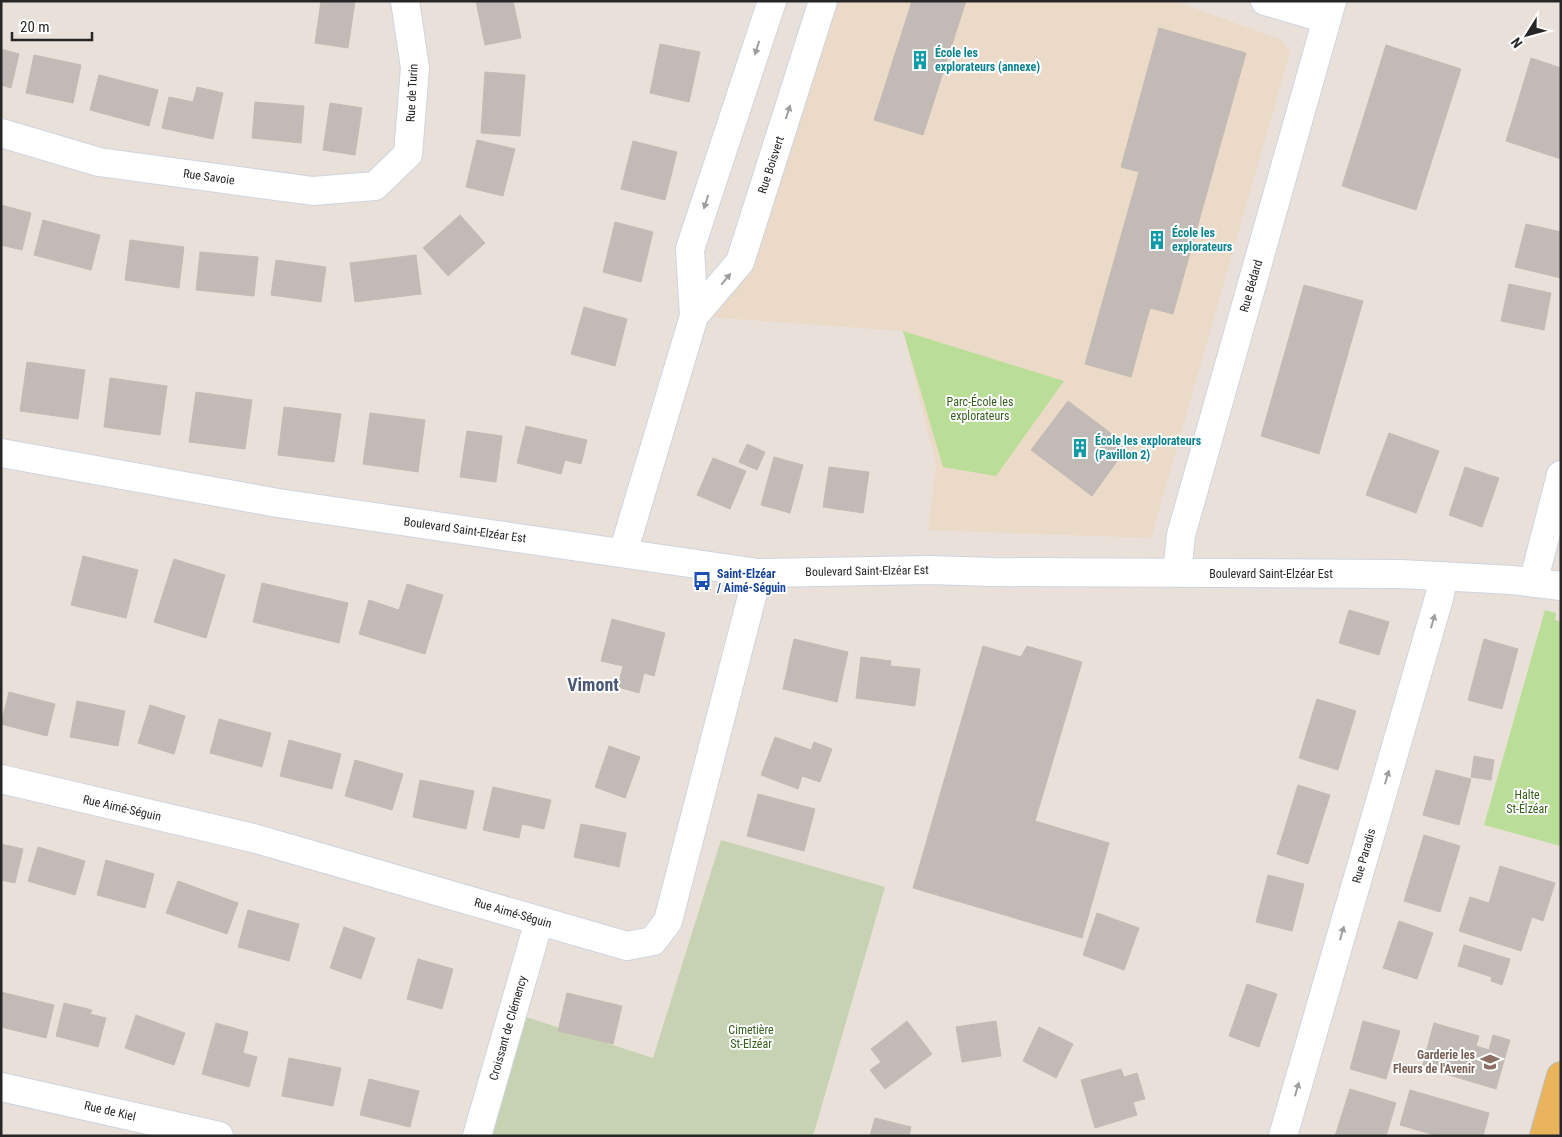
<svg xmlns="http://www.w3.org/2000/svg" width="1562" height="1137" font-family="'Roboto Condensed',sans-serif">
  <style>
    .education { fill: #ebdac8 }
    .green { fill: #bade97 }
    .cemetery { fill: #c6d2b1 }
    .building { fill: #c2bab6; stroke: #c4bcb3 }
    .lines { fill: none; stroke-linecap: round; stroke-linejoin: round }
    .minor-casing { stroke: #ced4e0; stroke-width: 30 }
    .major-casing { stroke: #bebebe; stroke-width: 30 }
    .minor { stroke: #fff; stroke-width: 28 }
    .major { stroke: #eab45d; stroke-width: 28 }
    .oneway { fill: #9e9e9e }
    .labels { text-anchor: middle; stroke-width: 4; stroke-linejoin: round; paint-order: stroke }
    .culture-label { font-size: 12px; font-weight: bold; fill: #0d838f; stroke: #fff; text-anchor: start }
    .street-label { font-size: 12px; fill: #272727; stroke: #fff }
    .park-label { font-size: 12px; fill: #34601c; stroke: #fff }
    .transit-label { font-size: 12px; font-weight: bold; fill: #164399; stroke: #fff; text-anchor: start }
    .education-label { font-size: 12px; font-weight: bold; fill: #785e54; stroke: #fff; text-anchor: end }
    .district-label { font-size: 18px; font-weight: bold; fill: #4a5875; stroke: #fff }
  </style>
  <rect width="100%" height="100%" fill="#e9e0d9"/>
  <!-- education -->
  <path class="education" d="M 823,1 L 1175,1 L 1282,40 L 1290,52 L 1151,538 L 928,530 L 936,465 L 903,331 L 694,316 L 740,262 Z"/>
  <!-- green -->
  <path class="green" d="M 903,331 L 1064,381 L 996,476 L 943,467 Z
    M 1545,610 L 1556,613 L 1555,620 L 1561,622 L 1561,846 L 1484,825 Z"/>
  <!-- cemetery -->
  <path class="cemetery" d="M 721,840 L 885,887 L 813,1136 L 487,1136 L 523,1016 L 653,1058 Z"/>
  <!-- building -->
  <path class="building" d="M 321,1 L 355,1 L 348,48 L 315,43 Z
    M 476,1 L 513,1 L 521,38 L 485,45 Z
    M 912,1 L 966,1 L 923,135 L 874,120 Z
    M 1159,28 L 1246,53 L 1173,314 L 1150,308 L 1131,377 L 1085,364 L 1139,172 L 1121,167 Z
    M 660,44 L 700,52 L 689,102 L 650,93 Z
    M 1386,45 L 1461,69 L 1416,210 L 1342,186 Z
    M 1,49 L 19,54 L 11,88 L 1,85 Z
    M 34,55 L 81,65 L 73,103 L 26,93 Z
    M 1531,58 L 1561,68 L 1561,159 L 1506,141 Z
    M 485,72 L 525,75 L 520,136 L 481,133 Z
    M 99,75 L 158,90 L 149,126 L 90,110 Z
    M 197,87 L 223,93 L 213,139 L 162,128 L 169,97 L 193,102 Z
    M 255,102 L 304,106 L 301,143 L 252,138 Z
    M 330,103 L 362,108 L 355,155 L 323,150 Z
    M 477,140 L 515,149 L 503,196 L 466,187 Z
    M 633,141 L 677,152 L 665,200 L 621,189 Z
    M 1,205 L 31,213 L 22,250 L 1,245 Z
    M 460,215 L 485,243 L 448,276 L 423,248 Z
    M 43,220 L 100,235 L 91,270 L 34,255 Z
    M 615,222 L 653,232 L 641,282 L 603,272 Z
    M 1526,224 L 1561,232 L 1561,278 L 1515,267 Z
    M 130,240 L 184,247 L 179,288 L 125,280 Z
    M 200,252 L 258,257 L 254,296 L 196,290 Z
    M 416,255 L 421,294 L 355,302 L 350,263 Z
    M 276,260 L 326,267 L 321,302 L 271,295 Z
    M 1509,284 L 1551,293 L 1544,330 L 1501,321 Z
    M 1304,285 L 1363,301 L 1319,454 L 1261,436 Z
    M 584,307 L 627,319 L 615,366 L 571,354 Z
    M 27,362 L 85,370 L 78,419 L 20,411 Z
    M 110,378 L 167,386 L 160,435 L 104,427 Z
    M 196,392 L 252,400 L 245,449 L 189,442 Z
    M 1068,401 L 1128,446 L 1092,496 L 1031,450 Z
    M 284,407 L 341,414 L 334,462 L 278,455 Z
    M 370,413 L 425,420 L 418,472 L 363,464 Z
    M 526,426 L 587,440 L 581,464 L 565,460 L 561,474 L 517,463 Z
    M 467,431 L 502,436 L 496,482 L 460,477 Z
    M 1389,433 L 1439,451 L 1416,513 L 1366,495 Z
    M 747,444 L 765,452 L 757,470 L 739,462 Z
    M 774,457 L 803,465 L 790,513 L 761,505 Z
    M 713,458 L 746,471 L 730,509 L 697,495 Z
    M 829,467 L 869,472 L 863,513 L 823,507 Z
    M 1465,467 L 1499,478 L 1482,527 L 1449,515 Z
    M 83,556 L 138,570 L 126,618 L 71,605 Z
    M 174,559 L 225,575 L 206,638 L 154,622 Z
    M 262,583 L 348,603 L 339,643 L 253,622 Z
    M 407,584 L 443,595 L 425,654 L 359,634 L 369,600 L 399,610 Z
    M 1349,610 L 1389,622 L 1379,655 L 1339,643 Z
    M 612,619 L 665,633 L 654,676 L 644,673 L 639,693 L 618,687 L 623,666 L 601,661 Z
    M 794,639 L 848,652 L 837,702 L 783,689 Z
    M 1484,639 L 1518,649 L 1502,709 L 1468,700 Z
    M 983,646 L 1021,657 L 1027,646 L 1082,662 L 1035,821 L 1109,843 L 1082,938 L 913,888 Z
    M 861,657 L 891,661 L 890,666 L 920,669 L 915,706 L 856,698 Z
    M 9,692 L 55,704 L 47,736 L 1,724 Z
    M 1317,699 L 1356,711 L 1338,770 L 1299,758 Z
    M 77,701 L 125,711 L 118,746 L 70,737 Z
    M 150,705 L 185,716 L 174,754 L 138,743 Z
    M 219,719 L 271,733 L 262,767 L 210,753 Z
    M 775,737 L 811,750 L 814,742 L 832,749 L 820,782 L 802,776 L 798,789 L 761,775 Z
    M 289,740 L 341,754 L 332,789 L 280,776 Z
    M 609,746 L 640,757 L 625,798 L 595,787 Z
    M 1474,756 L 1494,760 L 1491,780 L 1471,777 Z
    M 355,760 L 403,774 L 392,810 L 345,796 Z
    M 1436,770 L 1471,779 L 1459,825 L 1423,815 Z
    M 420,780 L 474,791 L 466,829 L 413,817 Z
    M 1298,785 L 1330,795 L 1308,864 L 1277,854 Z
    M 493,787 L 551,800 L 544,829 L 522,824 L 519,838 L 483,830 Z
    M 758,794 L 815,809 L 804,851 L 747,836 Z
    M 581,824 L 626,833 L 619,867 L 574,857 Z
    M 1424,835 L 1460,846 L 1440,912 L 1404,901 Z
    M 1,844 L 23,849 L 15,883 L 1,880 Z
    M 38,847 L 85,861 L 75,895 L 28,881 Z
    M 106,860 L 154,874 L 145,908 L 97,895 Z
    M 1500,866 L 1555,883 L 1543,921 L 1532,917 L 1521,951 L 1459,931 L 1470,897 L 1489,903 Z
    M 1268,875 L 1304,884 L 1292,931 L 1256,922 Z
    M 178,881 L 238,903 L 227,934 L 166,913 Z
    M 248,910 L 299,924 L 289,961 L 238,947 Z
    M 1097,913 L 1139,928 L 1124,970 L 1083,955 Z
    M 1399,921 L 1433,933 L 1417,979 L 1383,968 Z
    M 344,927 L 375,938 L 361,979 L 330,968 Z
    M 1464,945 L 1510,959 L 1502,985 L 1491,981 L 1492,977 L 1458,966 Z
    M 418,959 L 453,969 L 442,1009 L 407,999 Z
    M 1247,984 L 1277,994 L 1259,1047 L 1229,1036 Z
    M 1,992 L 54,1005 L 46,1038 L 1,1027 Z
    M 567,993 L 622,1006 L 613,1044 L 558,1031 Z
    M 64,1003 L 92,1010 L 90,1014 L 106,1018 L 98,1047 L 56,1036 Z
    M 136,1015 L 185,1033 L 174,1065 L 125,1048 Z
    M 907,1021 L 932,1054 L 885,1089 L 870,1070 L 881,1062 L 871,1049 Z
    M 996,1021 L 1001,1056 L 962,1062 L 956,1027 Z
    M 1363,1021 L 1400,1031 L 1386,1079 L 1350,1069 Z
    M 216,1023 L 248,1032 L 243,1053 L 257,1057 L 249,1087 L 202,1074 Z
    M 1434,1023 L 1479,1036 L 1476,1046 L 1489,1050 L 1493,1035 L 1510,1040 L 1496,1089 L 1422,1067 Z
    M 1039,1027 L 1073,1044 L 1056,1078 L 1023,1061 Z
    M 289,1058 L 341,1068 L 333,1106 L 282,1096 Z
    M 1121,1069 L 1124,1077 L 1137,1073 L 1145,1099 L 1133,1102 L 1137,1115 L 1095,1128 L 1081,1080 Z
    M 369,1079 L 419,1091 L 410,1127 L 360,1115 Z
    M 1350,1089 L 1396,1103 L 1386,1136 L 1335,1136 Z
    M 1410,1090 L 1489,1113 L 1483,1136 L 1438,1136 L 1400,1125 Z
    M 875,1118 L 911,1127 L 909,1136 L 870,1136 Z"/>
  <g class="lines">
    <!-- minor casing -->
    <g class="minor-casing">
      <path id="minor" d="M 1265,1 L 1327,19
        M 1,133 L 99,162 L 313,191 L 375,186 L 408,154 L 415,68 L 405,1
        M 694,316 L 740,262 L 823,1
        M 1,453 L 278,503 L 758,573 L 930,570 L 992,572 L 1400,574 L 1512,580 L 1561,586
        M 623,553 L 694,316 L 690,249 L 772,1
        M 1177,573 L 1181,535 L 1332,1
        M 1533,583 L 1561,475
        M 1,779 L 253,838 L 627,946 L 653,941 L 668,921 L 758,573
        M 1,1087 L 219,1136
        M 477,1136 L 539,921
        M 1283,1136 L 1439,598 L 1444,576"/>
    </g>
    <!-- major casing -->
    <g class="major-casing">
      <path id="major" d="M 1544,1136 L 1561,1076"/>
    </g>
    <!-- minor -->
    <use href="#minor" class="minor"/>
    <!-- major -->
    <use href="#major" class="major"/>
  </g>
  <!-- one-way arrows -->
  <defs><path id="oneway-solid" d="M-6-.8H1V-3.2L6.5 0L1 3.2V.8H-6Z" transform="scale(1.25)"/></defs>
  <g class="oneway">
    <use href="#oneway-solid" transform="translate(757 48) rotate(108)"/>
    <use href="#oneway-solid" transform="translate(788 112) rotate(-72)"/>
    <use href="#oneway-solid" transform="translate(706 202) rotate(108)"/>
    <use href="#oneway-solid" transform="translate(726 279) rotate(-50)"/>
    <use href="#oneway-solid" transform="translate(1433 621) rotate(-74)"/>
    <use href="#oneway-solid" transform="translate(1387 777) rotate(-74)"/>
    <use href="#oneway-solid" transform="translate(1342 933) rotate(-74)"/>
    <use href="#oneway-solid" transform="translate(1297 1089) rotate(-74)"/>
  </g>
  <!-- icons -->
  <defs>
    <g id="building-bare" transform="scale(1.5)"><path d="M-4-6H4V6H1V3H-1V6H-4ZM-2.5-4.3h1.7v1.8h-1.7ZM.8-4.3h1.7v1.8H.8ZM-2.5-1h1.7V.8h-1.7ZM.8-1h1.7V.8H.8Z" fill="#0f9aa8" stroke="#fff" stroke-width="2.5" paint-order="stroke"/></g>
    <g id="bus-bare" transform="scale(1.5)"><path d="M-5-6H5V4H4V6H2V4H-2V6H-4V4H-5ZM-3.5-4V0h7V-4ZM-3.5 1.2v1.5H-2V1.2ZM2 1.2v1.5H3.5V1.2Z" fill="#1a4fb4" stroke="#fff" stroke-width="2.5" paint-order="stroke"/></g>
    <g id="school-bare" transform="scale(1.5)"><path d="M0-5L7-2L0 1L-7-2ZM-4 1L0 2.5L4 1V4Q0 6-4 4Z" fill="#8d6e63" stroke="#fff" stroke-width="2.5" paint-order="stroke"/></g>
  </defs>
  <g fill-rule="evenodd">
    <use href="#building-bare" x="920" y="60"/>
    <use href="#building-bare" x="1157" y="240"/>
    <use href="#building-bare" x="1080" y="448"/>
    <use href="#bus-bare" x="702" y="581"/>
    <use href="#school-bare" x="1490" y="1062"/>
  </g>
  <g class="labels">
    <!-- culture labels -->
    <g class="culture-label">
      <text x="935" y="57">École les<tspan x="935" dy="14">explorateurs (annexe)</tspan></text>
      <text x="1172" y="237">École les<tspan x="1172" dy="14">explorateurs</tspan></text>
      <text x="1095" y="445">École les explorateurs<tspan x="1095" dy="14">(Pavillon 2)</tspan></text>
    </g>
    <!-- street labels -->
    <g class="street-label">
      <text transform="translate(412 93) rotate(-87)" y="4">Rue de Turin</text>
      <text transform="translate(771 165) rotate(-72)" y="4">Rue Boisvert</text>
      <text transform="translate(209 177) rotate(8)" y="4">Rue Savoie</text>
      <text transform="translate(1251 286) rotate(-74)" y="4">Rue Bédard</text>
      <text transform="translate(465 530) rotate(8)" y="4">Boulevard Saint-Elzéar Est</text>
      <text transform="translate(867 571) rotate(-1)" y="4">Boulevard Saint-Elzéar Est</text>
      <text x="1271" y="578">Boulevard Saint-Elzéar Est</text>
      <text transform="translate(122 808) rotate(13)" y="4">Rue Aimé-Séguin</text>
      <text transform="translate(1364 856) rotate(-74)" y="4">Rue Paradis</text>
      <text transform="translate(513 913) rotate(16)" y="4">Rue Aimé-Séguin</text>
      <text transform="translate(508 1028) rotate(-74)" y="4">Croissant de Clémency</text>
      <text transform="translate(110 1111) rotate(13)" y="4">Rue de Kiel</text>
    </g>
    <!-- park labels -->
    <g class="park-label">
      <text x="980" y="406">Parc-École les<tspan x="980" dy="14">explorateurs</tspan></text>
      <text x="1527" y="799">Halte<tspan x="1527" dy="14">St-Élzéar</tspan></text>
      <text x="751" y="1034">Cimetière<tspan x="751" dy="14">St-Elzéar</tspan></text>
    </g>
    <!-- transit labels -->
    <g class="transit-label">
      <text x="717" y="578">Saint-Elzéar<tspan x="717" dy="14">/ Aimé-Séguin</tspan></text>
    </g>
    <!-- education labels -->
    <g class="education-label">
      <text x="1475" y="1059">Garderie les<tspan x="1475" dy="14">Fleurs de l'Avenir</tspan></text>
    </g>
    <!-- district labels -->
    <g class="district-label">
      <text x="593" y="691">Vimont</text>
    </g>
  </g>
  <!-- border -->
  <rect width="1562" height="1137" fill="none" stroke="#272727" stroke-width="5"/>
  <!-- north arrow -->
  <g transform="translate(1527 35) rotate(233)" stroke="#ffffff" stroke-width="4" paint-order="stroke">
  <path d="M0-4L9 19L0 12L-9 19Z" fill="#272727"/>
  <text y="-8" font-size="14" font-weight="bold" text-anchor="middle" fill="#272727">N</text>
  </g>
  <!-- scale -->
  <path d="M12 32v8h80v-8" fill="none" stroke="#272727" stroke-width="2.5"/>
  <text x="20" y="32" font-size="15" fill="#272727" stroke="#ffffff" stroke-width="4" paint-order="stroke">20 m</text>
</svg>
